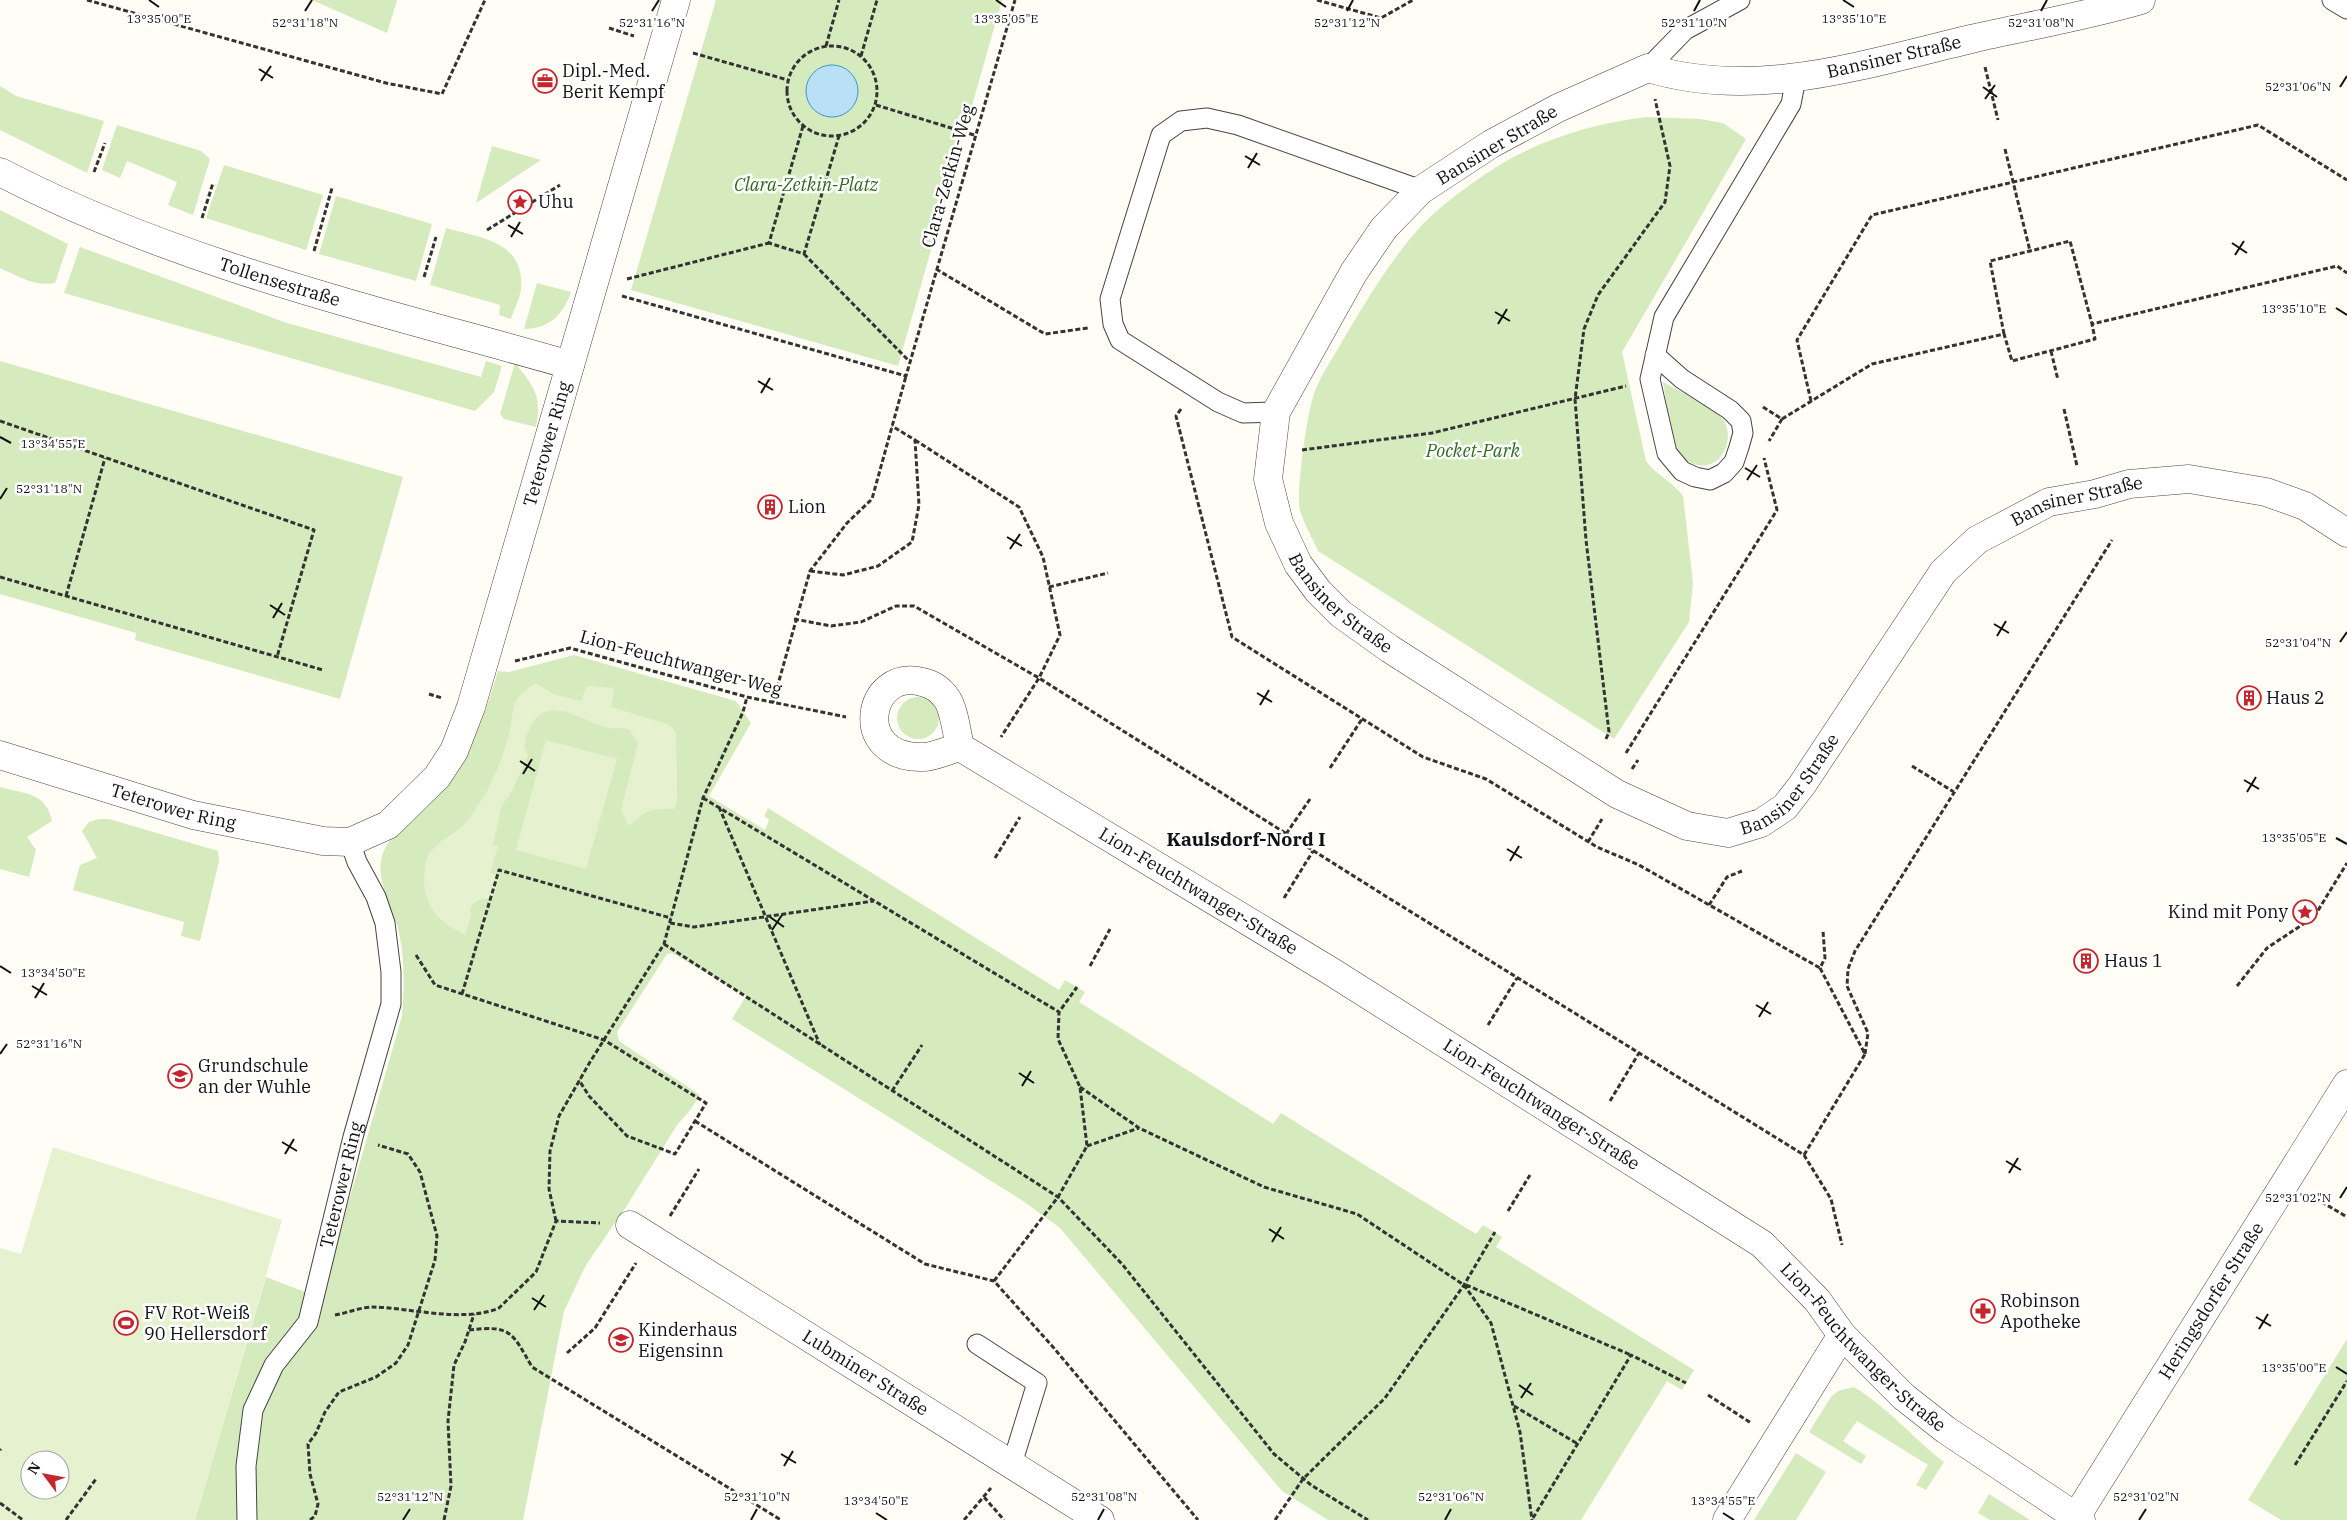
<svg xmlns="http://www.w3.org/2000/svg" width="2347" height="1520" font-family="'IBM Plex Serif',serif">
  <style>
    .green { fill: #d5ebbd }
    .pitch { fill: #e6f2cf; fill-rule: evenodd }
    .water { fill: #b9e0f7; stroke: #3f96cf }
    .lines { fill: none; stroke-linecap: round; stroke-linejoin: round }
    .service-casing { stroke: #444; stroke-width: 21 }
    .minor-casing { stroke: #444; stroke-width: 29 }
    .path { stroke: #333; stroke-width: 3; stroke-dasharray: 5 2.5; stroke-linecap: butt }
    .service { stroke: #fff; stroke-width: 19 }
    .minor { stroke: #fff; stroke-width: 28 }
    .ticks { fill: none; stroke: #111; stroke-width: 2 }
    .labels { text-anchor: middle; stroke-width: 5; stroke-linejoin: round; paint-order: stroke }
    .street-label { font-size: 18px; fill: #111; stroke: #fff }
    .poi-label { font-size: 18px; fill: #111; stroke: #fff; text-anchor: start }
    .park-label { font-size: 18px; font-style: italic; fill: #2f6b1f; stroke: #fff }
    .neighbourhood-label { font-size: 19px; font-weight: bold; fill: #111; stroke: #fff }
    .ticks-label { font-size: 12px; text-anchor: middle; fill: #111; stroke: #fff; stroke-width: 5; stroke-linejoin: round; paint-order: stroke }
  </style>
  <rect width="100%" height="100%" fill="#fffdf5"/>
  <!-- green -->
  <path class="green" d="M 312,0 L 397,0 L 387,33 Z
    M 716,0 L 1002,0 L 898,366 L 631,290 Z
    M 0,86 L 16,96 L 104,121 L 87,173 L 0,130 Z
    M 1646,117 L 1700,119 L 1723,123 L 1746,139 L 1622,352 L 1646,461 C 1657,476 1672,481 1683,496 L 1693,583 L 1689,622 L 1614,739 L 1318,551 C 1313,539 1300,517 1299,505 C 1298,481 1306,421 1313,397 C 1319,377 1333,358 1343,340 C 1366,301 1391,259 1422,225 C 1441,205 1464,189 1487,173 C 1534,141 1590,124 1646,117 Z
    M 117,125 L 201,151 L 210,159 L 193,215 L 168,205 L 177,182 L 127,161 L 120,178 L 102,170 Z
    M 492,146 L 541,160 L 476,203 Z
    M 224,165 L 323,195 L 306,250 L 206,218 Z
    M 336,196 L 432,224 L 416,281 L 319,254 Z
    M 0,210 L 68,244 L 55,283 C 35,287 18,276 0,268 Z
    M 446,228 C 481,238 525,241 521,289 C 520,299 514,309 511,319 L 499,315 L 500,305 L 430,285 Z
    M 80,247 L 287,323 L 481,377 L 486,361 L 502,366 L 494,392 L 475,411 L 64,293 Z
    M 537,283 L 571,292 C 563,315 549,329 524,329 Z
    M 0,361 L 403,477 L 340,699 L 135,640 L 136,633 L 0,594 Z
    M 515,363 C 534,386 542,396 536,427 L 504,419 L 500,414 Z
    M 1663,382 C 1675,389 1715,408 1722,418 C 1736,436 1724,470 1697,465 C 1692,464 1685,461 1681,456 C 1669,440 1667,402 1663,382 Z
    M 574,655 L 736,701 L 751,723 L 709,796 L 765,830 L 769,820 L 764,816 L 768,808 L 1059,990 L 1065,980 L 1085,992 L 1079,1002 L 1273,1124 L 1281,1113 L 1476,1234 L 1483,1225 L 1502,1237 L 1496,1247 L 1694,1370 L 1682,1390 L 1667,1381 L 1581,1520 L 1328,1520 L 1282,1491 L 1060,1228 L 1023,1201 L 732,1019 L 746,996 L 672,953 L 667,954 L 617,1032 L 619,1041 L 700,1095 L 691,1109 L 677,1125 L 626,1207 L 586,1265 L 564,1311 L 523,1520 L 195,1520 L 266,1277 L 321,1298 L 402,1016 C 404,989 405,965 400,937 C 396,912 373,880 383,853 C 392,829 415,820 432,802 C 466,765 484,719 498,671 L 509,672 Z
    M897 718a21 21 0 1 1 42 0a21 21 0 1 1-42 0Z
    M 0,787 C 25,794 46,792 52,821 L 27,837 L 36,850 L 29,877 L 0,869 Z
    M 99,819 L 109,819 L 218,851 L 219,861 L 200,941 L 181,936 L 184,922 L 73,890 L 80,865 L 97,858 L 82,831 L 89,822 Z
    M 2347,1339 L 2347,1520 L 2281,1520 L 2248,1500 Z
    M 1854,1387 C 1887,1407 1913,1438 1944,1462 L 1926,1490 L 1916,1485 L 1928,1465 L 1857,1421 L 1843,1441 L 1866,1456 L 1861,1464 L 1809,1432 L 1831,1397 L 1838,1391 Z
    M 1796,1453 L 1826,1472 L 1796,1520 L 1754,1520 Z
    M 1989,1494 L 2030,1520 L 1990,1520 L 1978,1513 Z"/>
  <!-- pitch -->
  <path class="pitch" d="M 535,683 L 556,695 L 581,701 L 585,690 L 589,686 L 612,688 L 614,692 L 611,707 L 670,725 L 676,733 L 677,802 L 674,809 C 650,808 647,809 629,826 L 621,810 L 638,744 L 629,729 C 620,728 610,729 602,726 C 578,718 544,693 529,730 C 525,739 522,747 528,755 L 510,795 L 502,804 L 493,845 L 498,846 L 490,873 L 500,876 L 492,900 C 481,897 477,900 470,908 L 471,916 L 465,935 C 434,920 420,901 425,866 C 428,846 447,839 460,828 C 468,821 475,809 481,801 C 494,781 504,754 510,730 C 512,721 512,709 516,701 C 520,693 529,688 535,683 Z
    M 546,740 L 617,759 L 586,869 L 516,850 Z
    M 53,1147 L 282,1220 L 195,1520 L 0,1520 L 0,1248 L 21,1254 ZM 30,1460 L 60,1460 L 60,1490 L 30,1490 Z"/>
  <!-- water -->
  <path class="water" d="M806 91a26 26 0 1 1 52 0a26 26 0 1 1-52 0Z"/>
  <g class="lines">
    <!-- service casing -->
    <g class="service-casing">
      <g id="service">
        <path d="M 2332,0 L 2347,9"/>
        <path d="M 1648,68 L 1685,30 L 1740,0"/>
        <path d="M 1655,355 L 1682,379 L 1730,410 L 1741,421 L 1743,433 L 1739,447 L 1734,462 L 1724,473 L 1710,480 L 1695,477 L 1682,471 L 1667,453 L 1650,379 L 1664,317 L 1791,104 L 1796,78"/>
        <path d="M 1276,412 L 1243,413 L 1218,402 L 1120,340 L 1113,324 L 1110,299 L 1161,135 L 1181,121 L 1207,118 L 1238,125 L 1421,190"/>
        <path d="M 977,1344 L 1037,1383 L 1012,1464"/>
        <path id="s1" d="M 247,1520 L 246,1466 L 253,1410 L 274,1365 L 308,1322 L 353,1137 L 391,1004 L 391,972 L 385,923 L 376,897 L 357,862 L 350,842"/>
      </g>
    </g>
    <!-- minor casing -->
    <g class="minor-casing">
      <g id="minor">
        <path id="s2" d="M 2141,0 C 2086,16 2028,26 1971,39 C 1865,64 1756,101 1648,68 L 1558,108 L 1491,144 L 1421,190 L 1384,228 L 1354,272 L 1276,412 L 1268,479 L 1279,523 L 1298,564 L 1318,591 L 1341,614 L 1390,649 L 1617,794 L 1687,826 L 1728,833 L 1761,823 L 1785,807 L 1802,785 L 1943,572 L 1977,540 L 2049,502 L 2095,494 L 2129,484 L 2189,479 L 2266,492 L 2305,506 L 2347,533"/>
        <path id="s3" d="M 0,172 C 179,265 378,310 570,365"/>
        <path id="s4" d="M 960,747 C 948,750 934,757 923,757 C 850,759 867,667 922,682 C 932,684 941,690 947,699 C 954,709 957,734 960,747 L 1332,972 L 1762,1244 L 1817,1300 L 1842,1335 L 1904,1397 L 1946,1430 L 2081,1520"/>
        <path id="s5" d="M 0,755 L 193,815 L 323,841 L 350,842 L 388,825 L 437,777 L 454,751 L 471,707 L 676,0"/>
        <path id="s6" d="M 630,1225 L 1100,1520"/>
        <path id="s7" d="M 2076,1517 L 2347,1084"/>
        <path d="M 1727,1520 L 1842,1335"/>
      </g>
    </g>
    <!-- path -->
    <path class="path" d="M 87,0 L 386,83 L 442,94 L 485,0
      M 1317,0 L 1381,18 L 1413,0
      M 609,28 L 634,36
      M787 91a45 45 0 1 1 90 0a45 45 0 1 1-90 0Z
      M 826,46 L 839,0
      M 693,53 L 788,80
      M 861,56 L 877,0
      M 1985,67 L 1998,120
      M 876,105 L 974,135
      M 803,126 L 769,243 L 804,254 L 839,136
      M 2005,149 L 2030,251
      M 94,172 L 105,143
      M 202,218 L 213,183
      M 487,230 L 560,185
      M 314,251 L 332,188
      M 804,254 L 909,361
      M 936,269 L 1045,334 L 1088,328
      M 424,277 L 436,237
      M 627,279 L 769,243
      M 622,296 L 906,376 L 1015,0
      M 2004,334 L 1990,261 L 2070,241 L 2092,324
      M 2051,351 L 2058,380
      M 1811,401 L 1797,340 L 1872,215 L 2258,125 L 2347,180
      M 1763,407 L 1782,419 L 1769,441
      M 1181,409 L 1176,416 L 1232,637 L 1423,757 L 1486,779 L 1597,847 L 1639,865 L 1820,968
      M 2064,409 L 2077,466
      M 1782,419 L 1872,364 L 2004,334 L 2012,361 L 2095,339 L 2092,324 L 2337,266 L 2347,273
      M 0,421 L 314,530 L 277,657
      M 915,440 L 1019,507 L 1043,557 L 1060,635 L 1039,678 L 1001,737
      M 1302,450 L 1432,433 L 1626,386
      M 810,571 L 843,575 L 878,566 L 912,542 L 919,505 L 915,440 L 892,426
      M 0,577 L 323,670
      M 1049,587 L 1108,573
      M 66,596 L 105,458
      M 794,619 L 831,626 L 861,622 L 896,606 L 914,606 L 1039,678 L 1387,897 L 1804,1155 L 1831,1199 L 1842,1245
      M 515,661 L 570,648 L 747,697 L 846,717
      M 429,694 L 442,698
      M 773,702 L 810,571 L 847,523 L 872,499 L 906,376
      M 1606,739 L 1609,732 L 1586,540 L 1575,399 L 1584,329 L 1598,295 L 1665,202 L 1670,166 L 1655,99
      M 1626,753 L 1777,510 L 1764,458
      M 1912,766 L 1954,792
      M 1330,768 L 1362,719
      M 1632,769 L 1638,760
      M 703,798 L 1059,1012
      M 719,807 L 820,1045
      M 1286,834 L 1310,799
      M 1588,842 L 1602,819
      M 995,858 L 1020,817
      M 1284,898 L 1313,851
      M 1709,905 L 1727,877 L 1742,871
      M 670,923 L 694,927 L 874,901
      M 664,944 L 1058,1197 L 1122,1264 L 1274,1454 L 1311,1485 L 1368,1520
      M 416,955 L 435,985 L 604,1040 L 706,1103 L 675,1154 L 627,1136 L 589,1096 L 579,1080
      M 1090,966 L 1110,929
      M 2237,986 L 2267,948 L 2314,917 L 2347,863
      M 462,994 L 499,870 L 671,918
      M 1488,1025 L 1517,978
      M 1865,1054 L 1868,1033 L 1847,986 L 1848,969 L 1855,951 L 2112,540
      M 1080,1087 L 1139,1128 L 1264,1187 L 1357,1214 L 1464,1285 L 1491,1323 L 1520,1432 L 1532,1520
      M 892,1091 L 922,1045
      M 1610,1101 L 1639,1053
      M 695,1121 L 925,1264 L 994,1281 L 1053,1347 L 1198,1520
      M 1087,1146 L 1139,1128
      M 1804,1155 L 1865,1054 L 1820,968 L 1825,958 L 1823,931
      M 2315,1198 L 2347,1217
      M 1508,1211 L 1530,1175
      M 670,1216 L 699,1169
      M 556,1221 L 549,1189 L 550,1151 L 559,1116 L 590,1062 L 664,944 L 703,798 L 743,712 L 747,697
      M 994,1281 L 1058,1197 L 1087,1146 L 1080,1087 L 1058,1039 L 1059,1012 L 1077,987
      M 1466,1285 L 1631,1355
      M 335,1315 C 347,1313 361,1307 373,1307 C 411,1308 464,1323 499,1308 L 536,1272 L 556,1221 L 600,1223
      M 469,1330 C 511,1325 512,1332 532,1367 L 781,1520
      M 567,1353 L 595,1328 L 636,1263
      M 1708,1395 L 1751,1423
      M 1514,1406 L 1578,1444
      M 0,1450 L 1,1449
      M 2295,1465 L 2347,1381
      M 984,1497 L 1004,1520
      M 0,1503 L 23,1520
      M 1533,1518 L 1631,1355 L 1686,1383
      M 66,1520 L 96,1479
      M 310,1520 L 315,1516 L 318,1504 L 310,1474 L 308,1444 L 316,1433 L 325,1412 L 339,1392 L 376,1377 L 396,1363 L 408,1345 L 435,1260 L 437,1236 L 420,1172 L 408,1154 L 378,1145
      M 444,1520 L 451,1486 L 448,1421 L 454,1365 L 465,1342 L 474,1314
      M 964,1520 L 991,1488
      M 1275,1520 L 1303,1479 L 1385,1398 L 1464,1285 L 1495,1232"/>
    <!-- service -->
    <use href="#service" class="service"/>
    <!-- minor -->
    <use href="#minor" class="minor"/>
  </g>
  <!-- ticks -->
  <path class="ticks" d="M 149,0 L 159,7M 996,0 L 1006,7M 1843,0 L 1854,7M 305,11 L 312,0M 652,11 L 659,0M 1347,11 L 1353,0M 1694,11 L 1700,0M 2041,11 L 2047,0M 259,69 L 273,78M 261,81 L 271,66M 1983,87 L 1997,97M 2340,87 L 2347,76M 1985,99 L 1995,85M 1245,156 L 1260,165M 1248,168 L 1257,153M 508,225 L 523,234M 511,237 L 520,222M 2232,243 L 2247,253M 2235,255 L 2244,241M 2336,308 L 2347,315M 1495,312 L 1510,321M 1498,324 L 1507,309M 758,381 L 773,390M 761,393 L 770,378M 0,437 L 11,443M 1745,468 L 1760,477M 1747,480 L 1757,465M 0,499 L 7,488M 1007,537 L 1022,546M 1010,549 L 1020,534M 270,605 L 285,615M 273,618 L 282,603M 1994,624 L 2009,633M 1997,636 L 2006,621M 2340,642 L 2347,632M 1257,693 L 1272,702M 1260,705 L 1269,690M 520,761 L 535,771M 523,774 L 532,759M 2244,780 L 2259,789M 2247,792 L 2256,777M 2336,838 L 2347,844M 1507,849 L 1522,858M 1510,861 L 1519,846M 770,917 L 784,927M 772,930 L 782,915M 0,966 L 11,973M 32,986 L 47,995M 35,998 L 44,983M 1756,1005 L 1771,1014M 1759,1017 L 1768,1002M 0,1054 L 7,1044M 1019,1073 L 1034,1083M 1022,1086 L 1031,1071M 282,1142 L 297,1151M 285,1154 L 294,1139M 2006,1161 L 2021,1170M 2009,1173 L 2018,1158M 2340,1198 L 2347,1187M 1269,1229 L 1284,1239M 1272,1242 L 1281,1227M 532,1298 L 546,1307M 534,1310 L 544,1295M 2256,1317 L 2271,1326M 2259,1329 L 2268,1314M 2336,1367 L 2347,1374M 1519,1385 L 1533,1395M 1521,1398 L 1531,1383M 781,1454 L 796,1463M 784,1466 L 793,1451M 876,1513 L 887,1520M 1723,1513 L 1734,1520M 403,1520 L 410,1509M 751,1520 L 757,1509M 1098,1520 L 1104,1509M 1445,1520 L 1451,1509M 2139,1520 L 2146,1509"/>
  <!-- icons -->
  <defs>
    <g id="office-ring" transform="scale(1.25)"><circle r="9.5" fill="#fff" stroke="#c4262e" stroke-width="1.5"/><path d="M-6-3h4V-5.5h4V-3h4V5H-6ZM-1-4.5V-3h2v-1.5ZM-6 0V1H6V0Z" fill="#c4262e"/></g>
    <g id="sight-ring" transform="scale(1.25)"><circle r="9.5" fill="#fff" stroke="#c4262e" stroke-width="1.5"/><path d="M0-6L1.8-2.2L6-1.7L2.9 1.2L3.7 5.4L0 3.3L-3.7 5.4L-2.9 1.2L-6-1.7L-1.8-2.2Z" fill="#c4262e"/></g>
    <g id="building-ring" transform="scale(1.25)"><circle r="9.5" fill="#fff" stroke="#c4262e" stroke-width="1.5"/><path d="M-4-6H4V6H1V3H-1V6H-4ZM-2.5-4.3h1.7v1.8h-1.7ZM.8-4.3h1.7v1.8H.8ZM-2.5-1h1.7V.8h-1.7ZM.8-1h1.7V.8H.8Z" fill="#c4262e"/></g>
    <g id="school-ring" transform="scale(1.25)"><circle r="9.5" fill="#fff" stroke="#c4262e" stroke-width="1.5"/><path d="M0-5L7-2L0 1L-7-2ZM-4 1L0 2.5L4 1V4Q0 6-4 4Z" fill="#c4262e"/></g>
    <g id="pharmacy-ring" transform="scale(1.25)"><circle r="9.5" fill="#fff" stroke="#c4262e" stroke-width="1.5"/><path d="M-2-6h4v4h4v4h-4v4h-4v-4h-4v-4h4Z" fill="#c4262e"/></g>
    <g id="stadium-ring" transform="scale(1.25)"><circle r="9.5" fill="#fff" stroke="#c4262e" stroke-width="1.5"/><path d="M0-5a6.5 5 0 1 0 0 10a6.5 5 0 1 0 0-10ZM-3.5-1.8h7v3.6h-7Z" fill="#c4262e"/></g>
  </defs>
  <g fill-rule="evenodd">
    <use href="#office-ring" x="545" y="81"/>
    <use href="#sight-ring" x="520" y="202"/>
    <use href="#building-ring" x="770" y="507"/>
    <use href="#building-ring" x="2249" y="698"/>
    <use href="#sight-ring" x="2305" y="912"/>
    <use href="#building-ring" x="2086" y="961"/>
    <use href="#school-ring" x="180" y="1076"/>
    <use href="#pharmacy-ring" x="1983" y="1311"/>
    <use href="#stadium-ring" x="126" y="1323"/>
    <use href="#school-ring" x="621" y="1340"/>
  </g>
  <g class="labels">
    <!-- street labels -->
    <g class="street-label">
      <text transform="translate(1894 57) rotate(-13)" y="6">Bansiner Straße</text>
      <text transform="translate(1497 145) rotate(-31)" y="6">Bansiner Straße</text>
      <text transform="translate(948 176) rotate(-74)" y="6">Clara-Zetkin-Weg</text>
      <text dy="6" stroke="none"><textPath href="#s3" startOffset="301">Tollensestraße</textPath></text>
      <text dy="6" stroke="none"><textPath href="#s5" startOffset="824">Teterower Ring</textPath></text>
      <text dy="6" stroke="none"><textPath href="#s2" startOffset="2202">Bansiner Straße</textPath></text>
      <text dy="6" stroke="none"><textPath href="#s2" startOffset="1244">Bansiner Straße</textPath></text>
      <text transform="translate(681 663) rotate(15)" y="6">Lion-Feuchtwanger-Weg</text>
      <text dy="6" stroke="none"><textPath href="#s2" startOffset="1782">Bansiner Straße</textPath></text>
      <text dy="6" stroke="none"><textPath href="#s5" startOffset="181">Teterower Ring</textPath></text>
      <text dy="6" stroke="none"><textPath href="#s4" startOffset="538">Lion-Feuchtwanger-Straße</textPath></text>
      <text dy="6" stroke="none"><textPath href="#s4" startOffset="942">Lion-Feuchtwanger-Straße</textPath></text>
      <text dy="6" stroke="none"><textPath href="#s1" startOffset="356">Teterower Ring</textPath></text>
      <text dy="6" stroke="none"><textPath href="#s7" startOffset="255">Heringsdorfer Straße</textPath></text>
      <text dy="6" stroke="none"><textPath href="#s4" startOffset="1348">Lion-Feuchtwanger-Straße</textPath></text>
      <text dy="6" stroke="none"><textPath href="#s6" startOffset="278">Lubminer Straße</textPath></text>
    </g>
    <!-- poi labels -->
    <g class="poi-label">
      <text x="562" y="77">Dipl.-Med.<tspan x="562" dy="21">Berit Kempf</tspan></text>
      <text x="538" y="208">Uhu</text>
      <text x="788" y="513">Lion</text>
      <text x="2266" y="704">Haus 2</text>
      <text x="2288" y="918" text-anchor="end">Kind mit Pony</text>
      <text x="2104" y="967">Haus 1</text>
      <text x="198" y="1072">Grundschule<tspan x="198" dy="21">an der Wuhle</tspan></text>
      <text x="2000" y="1307">Robinson<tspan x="2000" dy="21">Apotheke</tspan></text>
      <text x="144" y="1319">FV Rot-Weiß<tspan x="144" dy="21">90 Hellersdorf</tspan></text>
      <text x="638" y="1336">Kinderhaus<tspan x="638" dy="21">Eigensinn</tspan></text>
    </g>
    <!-- park labels -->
    <g class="park-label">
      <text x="806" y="191">Clara-Zetkin-Platz</text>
      <text x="1473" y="457">Pocket-Park</text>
    </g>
    <!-- neighbourhood labels -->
    <g class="neighbourhood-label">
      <text x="1246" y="846">Kaulsdorf-Nord I</text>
    </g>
  </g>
  <g class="ticks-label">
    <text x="1006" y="23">13°35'05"E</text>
    <text x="1854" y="23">13°35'10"E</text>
    <text x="159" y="23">13°35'00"E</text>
    <text x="305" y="27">52°31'18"N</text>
    <text x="652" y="27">52°31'16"N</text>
    <text x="1347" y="27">52°31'12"N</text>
    <text x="1694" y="27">52°31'10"N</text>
    <text x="2041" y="27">52°31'08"N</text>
    <text x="2298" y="91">52°31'06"N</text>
    <text x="2294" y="313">13°35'10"E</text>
    <text x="53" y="448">13°34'55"E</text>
    <text x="49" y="493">52°31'18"N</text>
    <text x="2298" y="647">52°31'04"N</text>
    <text x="2294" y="842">13°35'05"E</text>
    <text x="53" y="977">13°34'50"E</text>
    <text x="49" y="1048">52°31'16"N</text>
    <text x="2298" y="1202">52°31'02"N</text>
    <text x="2294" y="1372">13°35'00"E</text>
    <text x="410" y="1501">52°31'12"N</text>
    <text x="757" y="1501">52°31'10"N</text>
    <text x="1104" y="1501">52°31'08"N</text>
    <text x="1451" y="1501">52°31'06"N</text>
    <text x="2146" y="1501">52°31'02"N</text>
    <text x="876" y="1505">13°34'50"E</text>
    <text x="1723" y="1505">13°34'55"E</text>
  </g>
  <!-- north arrow -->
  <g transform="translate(45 1475) rotate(302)"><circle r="24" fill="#ffffff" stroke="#a0a0a0"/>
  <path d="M0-4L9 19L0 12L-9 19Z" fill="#c4262e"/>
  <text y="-8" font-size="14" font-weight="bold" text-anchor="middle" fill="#111111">N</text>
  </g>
</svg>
